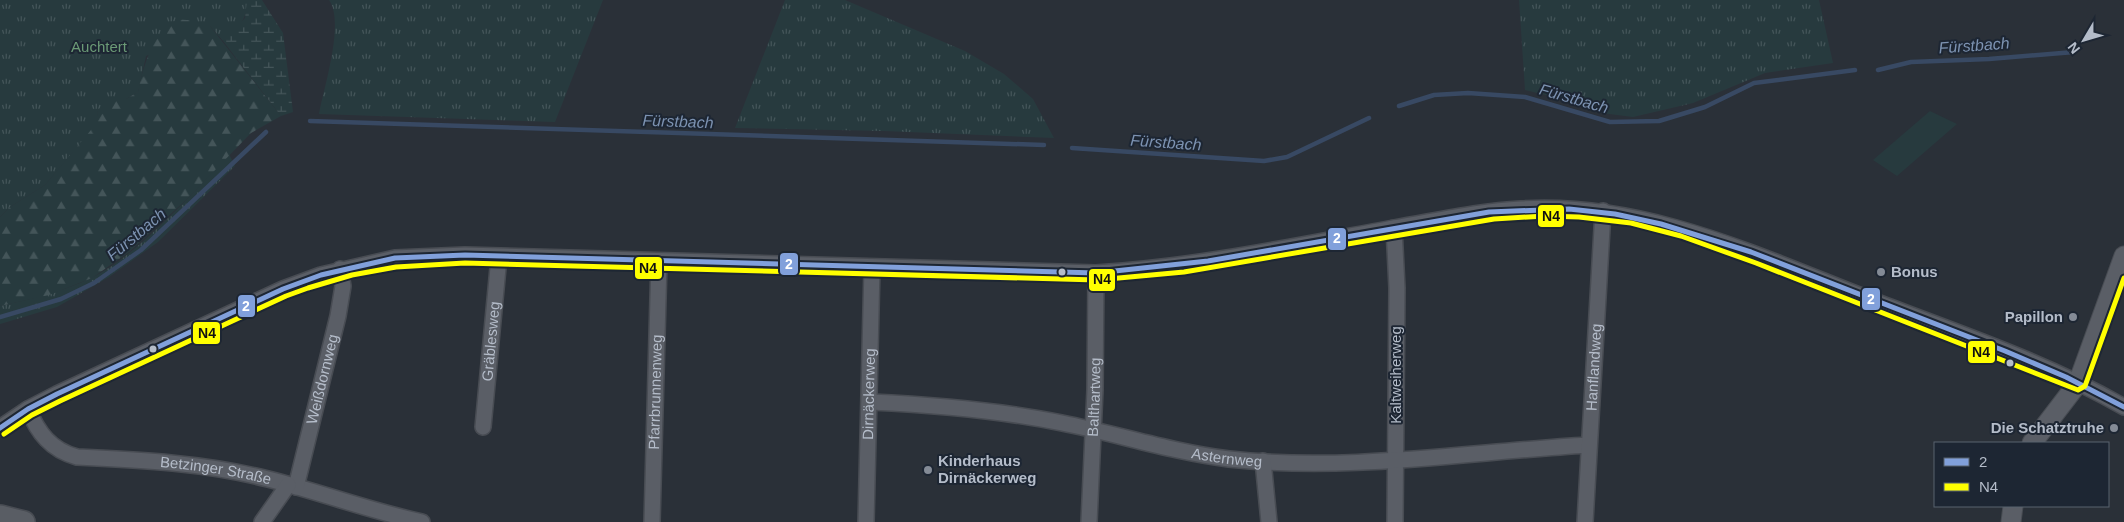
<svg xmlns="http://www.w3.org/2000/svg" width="2124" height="522" font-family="Helvetica,sans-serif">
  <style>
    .grass { fill: url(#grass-tufts) }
    .forest { fill: url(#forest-firs) }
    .wetland { fill: url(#wetland-marsh) }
    .garden { fill: #273a3e }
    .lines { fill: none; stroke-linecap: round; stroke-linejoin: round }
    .stream { stroke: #384963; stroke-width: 4.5 }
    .minor-casing { stroke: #484c53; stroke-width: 18 }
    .tertiary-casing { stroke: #484c53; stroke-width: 21 }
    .secondary-casing { stroke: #484c53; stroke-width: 24 }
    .minor { stroke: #5a5e66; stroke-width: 15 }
    .tertiary { stroke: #5a5e66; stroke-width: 19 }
    .secondary { stroke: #595d64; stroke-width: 21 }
    .bus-1-casing { stroke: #1d2633; stroke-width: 9 }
    .bus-2-casing { stroke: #1d2633; stroke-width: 9 }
    .bus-1 { stroke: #81a0db; stroke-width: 5 }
    .bus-2 { stroke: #ff0; stroke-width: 5 }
    .bus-dot { fill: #b4bcc9; stroke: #1d2633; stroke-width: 2 }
    .poi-dot { fill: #848b96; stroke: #1d2633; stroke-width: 2 }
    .labels { text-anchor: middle; stroke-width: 4; stroke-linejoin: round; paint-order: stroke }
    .park-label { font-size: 15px; fill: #6b9a76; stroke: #1d2633 }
    .poi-label { font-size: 15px; font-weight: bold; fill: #b4bcc9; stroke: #1d2633; text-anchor: start }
    .street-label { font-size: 15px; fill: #b4bcc9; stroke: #1d2633 }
    .water-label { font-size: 16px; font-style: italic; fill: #7c92b1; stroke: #1d2633 }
    .line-badge { stroke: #1d2633; stroke-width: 2 }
    .badge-label { font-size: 14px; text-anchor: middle; font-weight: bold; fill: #fff }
    .pale-badge-label { font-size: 14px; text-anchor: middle; font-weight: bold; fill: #111 }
  </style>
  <defs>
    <pattern id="grass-tufts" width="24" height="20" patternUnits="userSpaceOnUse" patternTransform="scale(1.25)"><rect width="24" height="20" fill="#273a3e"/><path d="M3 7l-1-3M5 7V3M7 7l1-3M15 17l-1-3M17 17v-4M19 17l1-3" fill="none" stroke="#445559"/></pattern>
    <pattern id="forest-firs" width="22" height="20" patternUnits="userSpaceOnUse" patternTransform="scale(1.25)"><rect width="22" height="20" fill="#273a3e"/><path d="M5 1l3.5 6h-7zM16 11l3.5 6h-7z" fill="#445559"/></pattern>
    <pattern id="wetland-marsh" width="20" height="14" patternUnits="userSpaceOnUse" patternTransform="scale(1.25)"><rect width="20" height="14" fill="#273a3e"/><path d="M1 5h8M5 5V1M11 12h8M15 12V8" fill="none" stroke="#445559"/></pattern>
  </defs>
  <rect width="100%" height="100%" fill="#2a3038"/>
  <!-- grass -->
  <path class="grass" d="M 0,0 L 247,0 C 249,18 236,31 223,41 L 210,26 L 146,56 L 138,92 L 126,99 L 98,110 L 97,124 L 45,185 L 10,207 L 0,217 Z
    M 329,0 L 603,0 L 555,122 L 319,114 C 324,87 345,22 329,0 Z
    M 785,0 L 845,0 L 965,51 L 1004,74 L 1033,99 L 1054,138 L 884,131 L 735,128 Z
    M 1519,0 L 1819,0 L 1833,63 L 1765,73 L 1693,103 L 1633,117 L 1594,112 L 1558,98 L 1525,90 Z
    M 229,154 L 235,166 L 158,242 L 109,277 L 57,307 L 0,324 L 0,306 C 31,299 62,292 91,278 C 137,256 193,193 229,154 Z"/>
  <!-- forest -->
  <path class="forest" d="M 191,20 L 210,26 L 281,116 L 251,133 L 186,200 L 129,252 L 92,278 L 49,295 L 0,306 L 0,217 L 10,207 L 45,185 L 96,124 L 98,110 L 109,99 L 126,99 L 138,92 C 142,71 153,30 175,21 C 179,19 186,20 191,20 Z"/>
  <!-- wetland -->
  <path class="wetland" d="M 247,0 L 262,0 L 283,33 L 293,112 L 281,116 L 223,41 L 245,18 Z"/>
  <!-- garden -->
  <path class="garden" d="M 1930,111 L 1957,124 L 1897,176 L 1873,160 Z"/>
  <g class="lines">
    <!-- stream -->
    <path class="stream" d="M 1878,70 L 1911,62 L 1989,59 L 2074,52
      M 1399,106 L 1434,95 L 1468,93 L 1525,97 L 1610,122 L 1659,121 L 1705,107 L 1754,83 L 1855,70
      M 310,121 L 1044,145
      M 1072,148 L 1264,161 L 1287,157 L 1369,118
      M 0,317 L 61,299 L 94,283 L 141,250 L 266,132"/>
    <!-- minor casing -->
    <g class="minor-casing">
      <g id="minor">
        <path d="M 1394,228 L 1397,288 L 1395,522"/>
        <path id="s1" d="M 871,402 C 935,405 999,410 1062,423 C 1118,434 1172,452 1229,459 C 1348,472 1468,452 1588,445"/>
        <path id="s2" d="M 28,409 C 38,433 51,450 77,457 C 141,460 205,463 268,479 C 320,492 370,511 422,522"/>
        <path id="s3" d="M 483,427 L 499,257"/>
        <path d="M 0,428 L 28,409 L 57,394 L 283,289 L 321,275 L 395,258 L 465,255 L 1096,273 C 1196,267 1295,246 1394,228 C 1436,221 1478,211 1521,209 C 1649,201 1766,260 1882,304 C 1963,335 2049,364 2124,407"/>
        <path d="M 1263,461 L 1269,522"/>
        <path id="s4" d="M 296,487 L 338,316 L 343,286 L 340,269"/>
        <path d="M 262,522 L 288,485"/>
        <path id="s5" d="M 652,522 L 659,261"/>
        <path id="s6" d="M 866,522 L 872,267"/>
        <path id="s7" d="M 1089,522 L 1095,390 L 1096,273"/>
        <path id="s8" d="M 1585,522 L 1603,211"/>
      </g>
    </g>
    <!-- tertiary casing -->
    <g class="tertiary-casing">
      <path id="tertiary" d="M 2032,443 L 2078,383 L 2124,256
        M 2011,522 L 2013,506"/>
    </g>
    <!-- secondary casing -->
    <g class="secondary-casing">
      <path id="secondary" d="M 0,516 L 24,522"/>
    </g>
    <!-- minor -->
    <use href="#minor" class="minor"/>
    <!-- tertiary -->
    <use href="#tertiary" class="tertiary"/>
    <!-- secondary -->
    <use href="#secondary" class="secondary"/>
    <!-- bus-1 casing -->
    <g class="bus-1-casing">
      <path id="bus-1" d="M 0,428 L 28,409 L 57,394 L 283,289 L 321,275 L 395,258 L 465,255 L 1096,273 L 1208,261 L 1489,212 L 1569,209 L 1615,214 L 1661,224 L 1751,252 L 2005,351 L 2066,377 L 2124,407"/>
    </g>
    <!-- bus-2 casing -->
    <g class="bus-2-casing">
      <path id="bus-2" d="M 4,434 L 32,415 L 60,401 L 286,296 L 308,288 L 352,275 L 396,267 L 465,263 L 1097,280 L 1184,272 L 1494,219 L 1545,216 L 1579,217 L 1631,223 L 1681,236 L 1756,263 L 2078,390 L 2085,386 L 2124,278"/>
    </g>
    <!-- bus-1 -->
    <use href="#bus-1" class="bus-1"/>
    <!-- bus-2 -->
    <use href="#bus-2" class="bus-2"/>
  </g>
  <!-- markers -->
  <g class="bus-dot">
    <circle cx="1062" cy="272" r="4.5"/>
    <circle cx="153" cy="349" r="4.5"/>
    <circle cx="2010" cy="363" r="4.5"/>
  </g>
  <g class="poi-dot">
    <circle cx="1881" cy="272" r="5"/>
    <circle cx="2073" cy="317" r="5"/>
    <circle cx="2114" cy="428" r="5"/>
    <circle cx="928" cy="470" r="5"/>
  </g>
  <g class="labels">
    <!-- park labels -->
    <g class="park-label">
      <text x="99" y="52">Auchtert</text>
    </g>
    <!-- poi labels -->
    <g class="poi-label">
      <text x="1891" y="277">Bonus</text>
      <text x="2063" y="322" text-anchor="end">Papillon</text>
      <text x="2104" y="433" text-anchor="end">Die Schatztruhe</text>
      <text x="938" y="466">Kinderhaus<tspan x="938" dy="17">Dirnäckerweg</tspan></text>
    </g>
    <!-- street labels -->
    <g class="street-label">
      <text dy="5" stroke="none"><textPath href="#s3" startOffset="86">Gräblesweg</textPath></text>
      <text dy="5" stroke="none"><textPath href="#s8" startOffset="155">Hanflandweg</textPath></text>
      <text transform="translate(1396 375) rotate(-90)" y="5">Kaltweiherweg</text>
      <text dy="5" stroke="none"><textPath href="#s4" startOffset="111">Weißdornweg</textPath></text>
      <text dy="5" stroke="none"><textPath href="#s5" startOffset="130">Pfarrbrunnenweg</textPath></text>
      <text dy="5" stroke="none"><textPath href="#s6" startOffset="128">Dirnäckerweg</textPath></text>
      <text dy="5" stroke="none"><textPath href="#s7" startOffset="125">Balthartweg</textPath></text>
      <text dy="5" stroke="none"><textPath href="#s1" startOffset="361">Asternweg</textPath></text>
      <text dy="5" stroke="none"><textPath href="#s2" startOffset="211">Betzinger Straße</textPath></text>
    </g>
    <!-- water labels -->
    <g class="water-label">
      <text transform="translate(1974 45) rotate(-4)" y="6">Fürstbach</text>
      <text transform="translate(1574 98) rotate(16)" y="6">Fürstbach</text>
      <text transform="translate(678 121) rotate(2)" y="6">Fürstbach</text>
      <text transform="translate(1166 142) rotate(4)" y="6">Fürstbach</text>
      <text transform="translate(136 234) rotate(-40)" y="6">Fürstbach</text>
    </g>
  </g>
  <g class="line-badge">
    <rect x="1537" y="204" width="28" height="24" rx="5" fill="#ff0"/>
    <rect x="1327" y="227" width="20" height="24" rx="5" fill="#81a0db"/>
    <rect x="779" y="252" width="20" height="24" rx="5" fill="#81a0db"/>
    <rect x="634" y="256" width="29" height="24" rx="5" fill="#ff0"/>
    <rect x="1088" y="268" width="28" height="24" rx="5" fill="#ff0"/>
    <rect x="1861" y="287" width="20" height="24" rx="5" fill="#81a0db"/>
    <rect x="237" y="294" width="19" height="24" rx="5" fill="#81a0db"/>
    <rect x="192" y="321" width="29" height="24" rx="5" fill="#ff0"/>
    <rect x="1967" y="340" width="29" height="24" rx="5" fill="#ff0"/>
  </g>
  <g class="badge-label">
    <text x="1337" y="243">2</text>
    <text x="789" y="269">2</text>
    <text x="1871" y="304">2</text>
    <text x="246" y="311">2</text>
  </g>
  <g class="pale-badge-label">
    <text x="1551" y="221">N4</text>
    <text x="648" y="273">N4</text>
    <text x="1102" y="284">N4</text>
    <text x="207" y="338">N4</text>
    <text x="1981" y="357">N4</text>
  </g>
  <!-- legend -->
  <rect x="1934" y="442" width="175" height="65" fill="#1d2633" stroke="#59626f"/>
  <rect x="1944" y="458" width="25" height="8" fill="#81a0db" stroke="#59626f"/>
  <text x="1979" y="467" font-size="15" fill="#b4bcc9">2</text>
  <rect x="1944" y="483" width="25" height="8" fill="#ffff00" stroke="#59626f"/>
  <text x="1979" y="492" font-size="15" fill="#b4bcc9">N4</text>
  <!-- north arrow -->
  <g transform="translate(2084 40) rotate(232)" stroke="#1d2633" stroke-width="4" paint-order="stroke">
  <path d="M0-4L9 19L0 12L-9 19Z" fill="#b4bcc9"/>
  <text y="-8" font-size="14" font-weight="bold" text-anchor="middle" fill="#b4bcc9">N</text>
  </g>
</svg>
